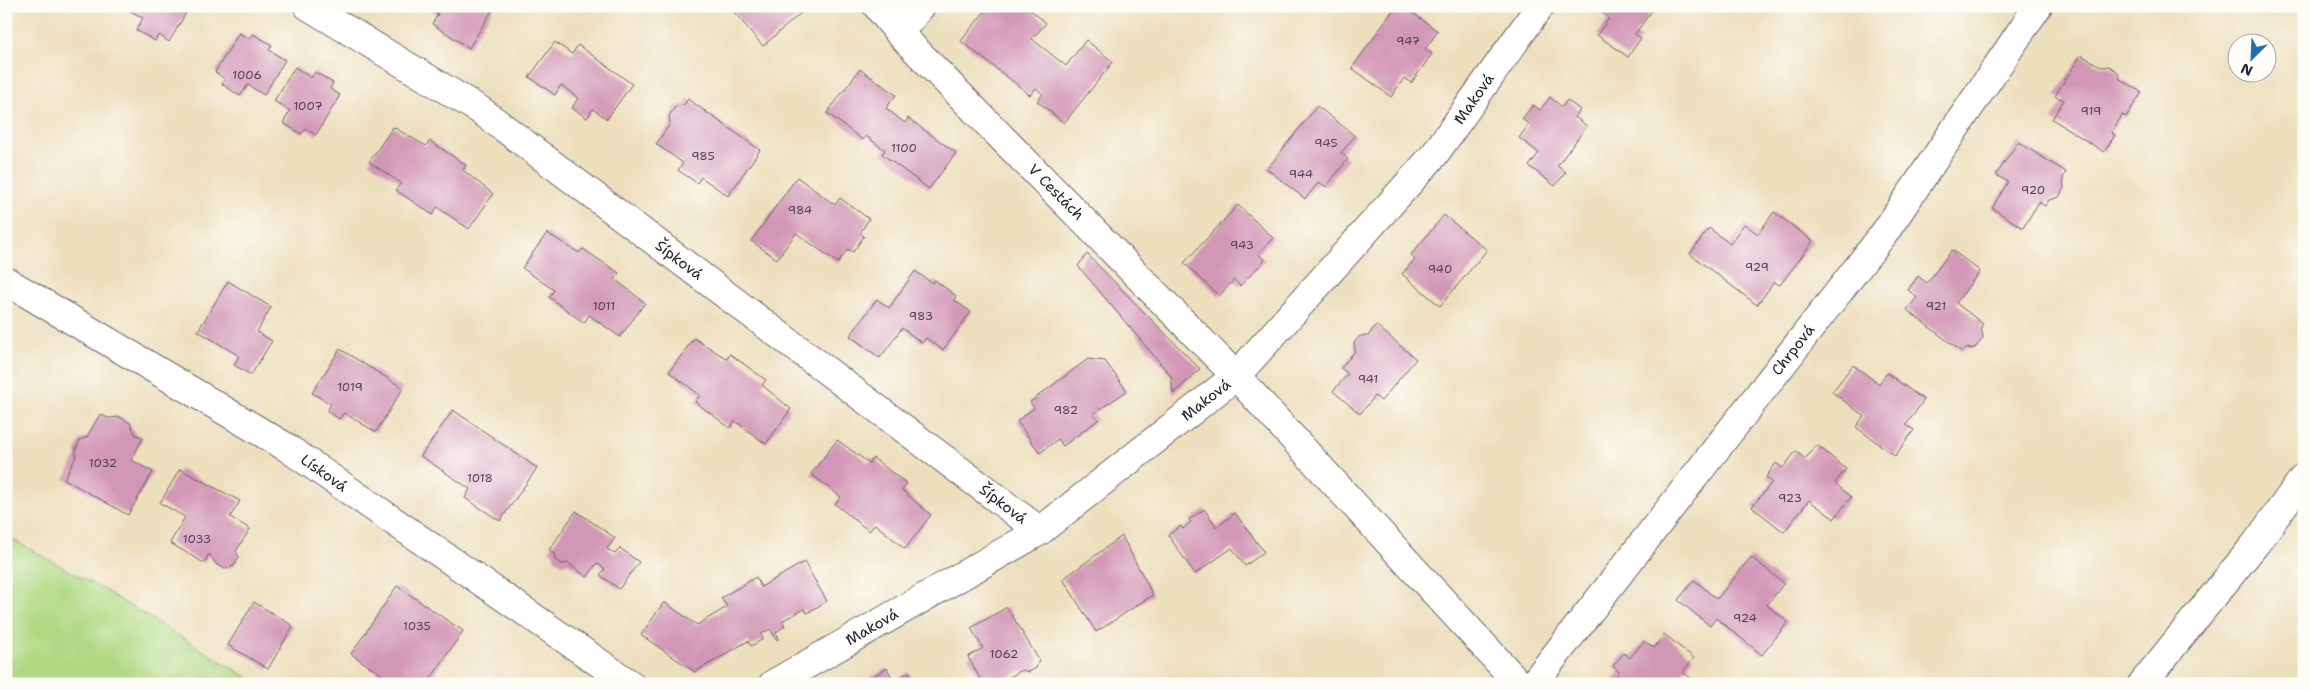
<svg xmlns="http://www.w3.org/2000/svg" width="2310" height="690" font-family="'Shantell Sans',sans-serif">
  <style>
    .green { fill: #b0d983; stroke: #697e5f }
    .building { fill: #d296b6 }
    .lines { fill: none; stroke-linecap: round; stroke-linejoin: round }
    .minor-casing { stroke: #696468; stroke-width: 30 }
    .minor { stroke: #fff; stroke-width: 28 }
    .labels { text-anchor: middle; stroke-width: 5; stroke-linejoin: round; paint-order: stroke }
    .number-label { font-size: 12px; fill: #4e3f5a }
    .street-label { font-size: 15px; fill: #22223b; stroke: #fdfcf7 }
  </style>
  <rect width="100%" height="100%" fill="#fdfcf7"/>
  <filter id="ink" filterUnits="userSpaceOnUse"><feTurbulence type="fractalNoise" baseFrequency=".02" numOctaves="2"/><feDisplacementMap in="SourceGraphic" scale="10" xChannelSelector="R" yChannelSelector="G"/><feConvolveMatrix kernelMatrix="1 2 1 2 8 2 1 2 1" color-interpolation-filters="sRGB"/></filter>
  <filter id="wash" filterUnits="userSpaceOnUse"><feTurbulence type="fractalNoise" baseFrequency=".0096" numOctaves="4" result="noise"/><feDisplacementMap in="SourceGraphic" scale="20" xChannelSelector="R" yChannelSelector="G"/><feGaussianBlur stdDeviation="1.12" result="paint"/><feColorMatrix in="noise" values="0 0 0 0 0 0 0 0 0 0 0 0 0 0 0 0 0 1.4 0 .05"/><feComposite in="paint" operator="in"/></filter>
  <g filter="url(#wash)">
    <rect width="100%" height="100%" fill="#eddebc"/>
    <!-- green -->
    <path class="green" d="M 6,536 L 104,590 L 258,684 L 6,684 Z"/>
    <g id="blocks">
      <!-- building -->
      <path class="building" d="M 128,6 L 190,6 L 169,42 L 159,35 L 155,41 L 136,30 L 143,18 L 127,9 Z
        M 424,6 L 495,6 L 469,48 L 432,24 L 438,14 Z
        M 729,6 L 809,6 L 763,46 Z
        M 989,6 L 1026,6 L 1046,23 L 1032,39 L 1066,66 L 1086,40 L 1113,62 L 1064,123 L 1037,101 L 1043,94 L 1036,88 L 1030,95 L 961,41 Z
        M 1396,6 L 1403,6 L 1438,31 L 1425,49 L 1432,54 L 1411,83 L 1404,78 L 1391,97 L 1352,68 Z
        M 1593,6 L 1655,6 L 1635,34 L 1641,38 L 1628,57 L 1597,35 L 1609,18 Z
        M 239,33 L 250,39 L 253,34 L 272,45 L 269,50 L 285,60 L 264,95 L 248,85 L 240,96 L 222,84 L 225,79 L 215,72 Z
        M 555,42 L 572,54 L 578,45 L 632,84 L 607,119 L 593,109 L 587,118 L 572,108 L 578,98 L 561,85 L 555,95 L 529,77 Z
        M 2081,55 L 2102,67 L 2109,66 L 2118,72 L 2120,79 L 2142,92 L 2126,117 L 2122,115 L 2111,133 L 2115,135 L 2104,152 L 2052,119 L 2064,100 L 2055,96 Z
        M 295,67 L 311,78 L 315,72 L 333,83 L 330,89 L 340,95 L 316,135 L 306,129 L 302,134 L 283,123 L 290,111 L 274,101 Z
        M 860,69 L 896,95 L 886,108 L 905,123 L 908,118 L 956,153 L 929,189 L 882,154 L 885,150 L 866,136 L 863,140 L 827,113 Z
        M 1550,97 L 1562,107 L 1567,100 L 1580,110 L 1575,117 L 1587,126 L 1557,166 L 1566,172 L 1555,186 L 1529,166 L 1539,153 L 1519,138 L 1529,124 L 1522,119 L 1533,105 L 1540,110 Z
        M 688,99 L 760,150 L 728,196 L 701,177 L 697,183 L 678,170 L 683,163 L 656,144 L 670,124 L 669,116 L 676,106 L 684,105 Z
        M 1317,106 L 1355,136 L 1341,153 L 1348,159 L 1326,187 L 1319,182 L 1305,199 L 1267,169 Z
        M 393,127 L 426,146 L 430,141 L 466,165 L 463,170 L 493,194 L 469,229 L 437,207 L 433,215 L 415,203 L 396,190 L 401,183 L 369,162 Z
        M 2018,142 L 2066,172 L 2063,178 L 2064,188 L 2059,197 L 2049,200 L 2045,206 L 2039,202 L 2023,228 L 1992,208 L 2008,182 L 1996,175 Z
        M 797,177 L 835,205 L 840,198 L 869,219 L 860,233 L 864,236 L 853,252 L 848,249 L 838,263 L 796,233 L 777,259 L 751,241 Z
        M 1238,205 L 1273,238 L 1258,254 L 1265,260 L 1240,286 L 1234,280 L 1219,296 L 1184,263 Z
        M 1774,212 L 1813,241 L 1780,285 L 1774,282 L 1757,305 L 1690,254 L 1709,228 L 1730,244 L 1744,224 L 1758,234 Z
        M 1444,215 L 1487,250 L 1440,306 L 1402,274 L 1415,259 L 1411,255 Z
        M 547,233 L 579,253 L 583,249 L 619,273 L 615,279 L 645,303 L 620,337 L 589,315 L 584,323 L 549,297 L 554,290 L 522,268 Z
        M 1952,250 L 1980,271 L 1956,303 L 1983,324 L 1981,326 L 1983,338 L 1975,348 L 1964,349 L 1962,352 L 1907,310 L 1917,297 L 1908,290 L 1918,276 L 1927,283 Z
        M 1087,254 L 1200,369 L 1173,394 L 1171,376 L 1078,266 Z
        M 915,271 L 932,283 L 935,280 L 956,296 L 954,300 L 971,312 L 943,350 L 926,338 L 922,343 L 902,328 L 880,358 L 850,336 L 877,299 L 889,308 Z
        M 228,281 L 271,307 L 257,332 L 272,341 L 251,375 L 234,365 L 239,356 L 198,331 Z
        M 1376,325 L 1416,359 L 1381,401 L 1375,396 L 1360,414 L 1333,391 L 1348,374 L 1341,368 L 1355,351 L 1354,343 L 1360,336 L 1368,336 Z
        M 694,338 L 727,359 L 730,354 L 766,380 L 762,385 L 791,409 L 766,444 L 735,421 L 730,428 L 695,402 L 700,395 L 669,372 Z
        M 340,349 L 403,388 L 376,432 L 344,413 L 339,419 L 327,411 L 331,404 L 312,393 Z
        M 1088,359 L 1105,361 L 1127,391 L 1093,414 L 1098,420 L 1063,446 L 1058,439 L 1040,453 L 1017,421 L 1034,408 L 1030,402 Z
        M 1853,365 L 1879,384 L 1887,373 L 1924,400 L 1906,425 L 1914,430 L 1895,456 L 1856,427 L 1864,416 L 1832,392 Z
        M 453,410 L 537,468 L 500,521 L 465,498 L 470,489 L 421,456 Z
        M 100,414 L 108,418 L 120,417 L 130,423 L 135,434 L 143,438 L 131,460 L 153,472 L 128,515 L 64,479 L 76,457 L 76,449 L 80,440 L 87,437 Z
        M 837,440 L 869,463 L 873,458 L 907,484 L 902,490 L 931,515 L 905,549 L 875,524 L 869,531 L 835,504 L 841,497 L 811,474 Z
        M 1817,445 L 1846,469 L 1835,483 L 1851,497 L 1834,519 L 1809,500 L 1784,532 L 1752,507 L 1772,482 L 1766,477 L 1776,463 L 1783,468 L 1796,451 L 1805,459 Z
        M 180,469 L 240,501 L 230,517 L 250,529 L 236,551 L 239,557 L 234,566 L 225,569 L 216,564 L 209,554 L 204,563 L 170,543 L 185,517 L 160,503 Z
        M 1204,509 L 1217,527 L 1235,513 L 1264,552 L 1245,566 L 1232,548 L 1195,574 L 1168,535 L 1181,526 L 1183,529 L 1191,522 L 1189,520 Z
        M 576,511 L 615,538 L 607,549 L 615,554 L 620,548 L 639,562 L 619,589 L 600,575 L 605,569 L 597,563 L 587,577 L 568,563 L 562,564 L 555,560 L 554,554 L 549,550 Z
        M 1122,536 L 1153,595 L 1096,632 L 1063,579 Z
        M 1751,557 L 1784,583 L 1767,605 L 1788,622 L 1762,655 L 1716,618 L 1710,626 L 1678,600 L 1694,580 L 1717,599 Z
        M 804,562 L 827,601 L 807,613 L 804,609 L 782,621 L 785,626 L 776,632 L 779,639 L 777,640 L 770,629 L 761,634 L 763,639 L 751,646 L 748,641 L 695,672 L 641,635 L 664,602 L 697,625 L 727,607 L 721,598 L 756,577 L 761,587 Z
        M 397,586 L 463,631 L 427,684 L 380,684 L 385,677 L 351,654 Z
        M 254,602 L 293,626 L 268,669 L 228,645 Z
        M 1007,607 L 1039,660 L 1036,668 L 1029,672 L 1022,670 L 998,684 L 983,684 L 968,657 L 983,648 L 971,628 Z
        M 1664,634 L 1694,658 L 1683,672 L 1698,684 L 1610,684 L 1619,672 L 1613,666 L 1624,653 L 1630,658 L 1644,641 L 1654,648 Z
        M 887,668 L 894,681 L 909,672 L 915,684 L 860,684 Z"/>
    </g>
  </g>
  <g filter="url(#ink)">
    <use href="#blocks" fill-opacity="0" stroke="#696468" stroke-width="1"/>
    <g class="lines">
      <!-- minor casing -->
      <g class="minor-casing">
        <path id="minor" d="M 308,6 L 480,110 L 1040,531
          M 877,6 L 899,33 L 1236,376 L 1519,684
          M 899,33 L 921,6
          M 6,281 L 286,447 L 630,684
          M 773,684 L 1040,531 L 1236,376 L 1434,155 L 1540,6
          M 1533,684 L 1883,235 L 2038,6
          M 2142,684 L 2257,542 L 2304,477"/>
      </g>
      <!-- minor -->
      <use href="#minor" class="minor"/>
    </g>
  </g>
  <g class="labels">
    <!-- number labels -->
    <g class="number-label">
      <text x="1408" y="45">947</text>
      <text x="247" y="79">1006</text>
      <text x="308" y="110">1007</text>
      <text x="2091" y="115">919</text>
      <text x="1326" y="147">945</text>
      <text x="904" y="152">1100</text>
      <text x="703" y="160">985</text>
      <text x="1301" y="178">944</text>
      <text x="2033" y="194">920</text>
      <text x="800" y="214">984</text>
      <text x="1242" y="249">943</text>
      <text x="1757" y="271">929</text>
      <text x="1440" y="273">940</text>
      <text x="604" y="310">1011</text>
      <text x="1936" y="310">921</text>
      <text x="921" y="320">983</text>
      <text x="1368" y="383">941</text>
      <text x="350" y="391">1019</text>
      <text x="1066" y="414">982</text>
      <text x="103" y="467">1032</text>
      <text x="480" y="482">1018</text>
      <text x="1790" y="502">923</text>
      <text x="197" y="543">1033</text>
      <text x="1745" y="622">924</text>
      <text x="417" y="630">1035</text>
      <text x="1004" y="658">1062</text>
    </g>
    <!-- street labels -->
    <g class="street-label">
      <text transform="translate(1474 99) rotate(-55)" y="5">Maková</text>
      <text transform="translate(1056 192) rotate(45)" y="5">V Cestách</text>
      <text transform="translate(679 260) rotate(37)" y="5">Šípková</text>
      <text transform="translate(1793 350) rotate(-52)" y="5">Chrpová</text>
      <text transform="translate(1206 400) rotate(-38)" y="5">Maková</text>
      <text transform="translate(324 473) rotate(35)" y="5">Lísková</text>
      <text transform="translate(1003 504) rotate(37)" y="5">Šípková</text>
      <text transform="translate(872 627) rotate(-30)" y="5">Maková</text>
    </g>
  </g>
  <!-- margin -->
  <rect width="2310" height="690" fill="none" stroke="#fdfcf7" stroke-width="25"/>
  <!-- north arrow -->
  <g transform="translate(2252 58) rotate(204)"><circle r="24" fill="#fdfcf7" stroke="#a5a5ac"/>
  <path d="M0-4L9 19L0 12L-9 19Z" fill="#1f6fb2"/>
  <text y="-8" font-size="14" font-weight="bold" text-anchor="middle" fill="#22223b">N</text>
  </g>
</svg>
